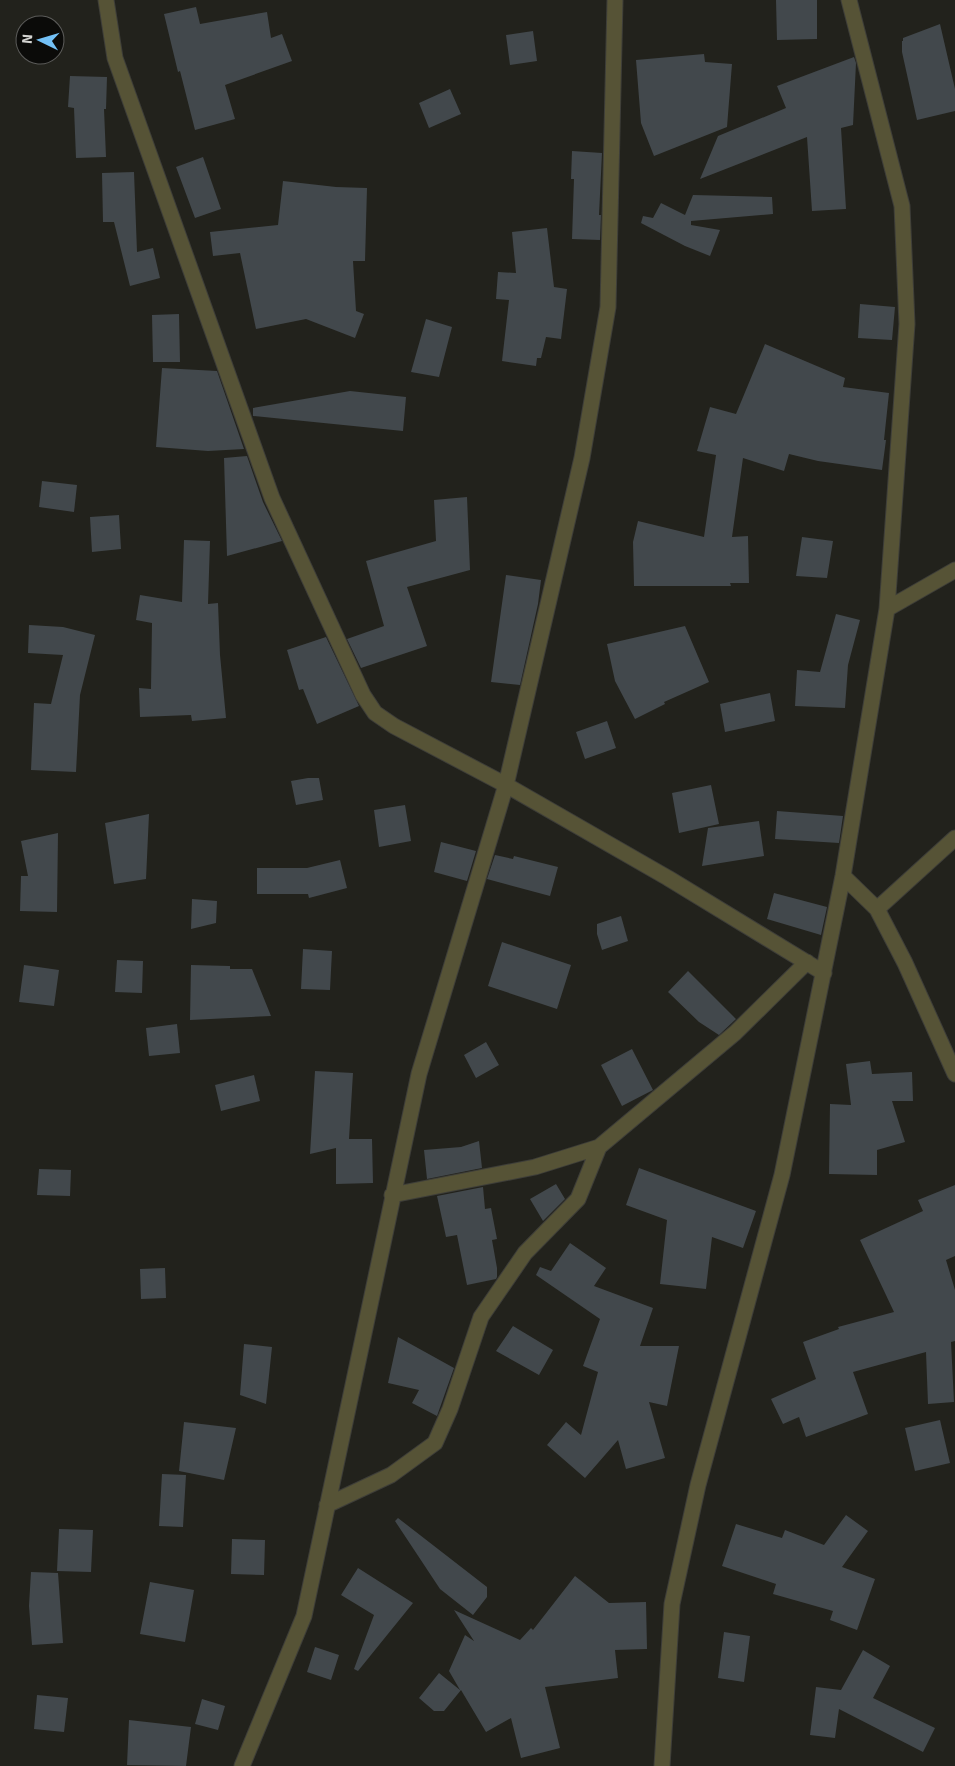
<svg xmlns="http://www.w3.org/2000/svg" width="955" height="1766" font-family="Signika,sans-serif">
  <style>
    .building { fill: #42484c }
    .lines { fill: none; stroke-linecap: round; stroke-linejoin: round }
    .street-casing { stroke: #3e3e39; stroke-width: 17 }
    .street { stroke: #565336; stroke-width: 15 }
  </style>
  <rect width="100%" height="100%" fill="#22221c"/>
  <!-- building -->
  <path class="building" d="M 776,0 L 817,0 L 817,39 L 777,40 Z
    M 196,7 L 200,24 L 267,12 L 271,38 L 282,34 L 292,61 L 225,85 L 235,119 L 195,130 L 180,71 L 178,72 L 164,14 Z
    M 940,24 L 955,89 L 955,111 L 917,120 L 902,52 L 902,41 L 903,41 L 903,38 Z
    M 533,31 L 537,61 L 510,65 L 506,35 Z
    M 704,54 L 705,62 L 732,64 L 727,127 L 654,156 L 641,123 L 636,60 Z
    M 854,57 L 856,63 L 853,125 L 841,128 L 846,209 L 812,211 L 807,137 L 700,179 L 718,136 L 786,108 L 777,86 Z
    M 70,76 L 107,77 L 106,109 L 104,109 L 106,157 L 76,158 L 74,108 L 68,107 Z
    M 450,89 L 461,114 L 429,128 L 419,103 Z
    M 572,151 L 602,153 L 599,215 L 601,215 L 600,240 L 572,239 L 574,179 L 571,179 Z
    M 203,157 L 221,209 L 195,218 L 176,167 Z
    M 134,172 L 137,252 L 153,248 L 160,278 L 130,286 L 114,222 L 103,222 L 102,173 Z
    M 283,181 L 336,187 L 367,188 L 365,261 L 353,261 L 356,311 L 364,314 L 355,338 L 306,319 L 256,329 L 240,253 L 213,256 L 210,232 L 278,225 Z
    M 693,195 L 772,197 L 773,214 L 691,221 L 691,225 L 720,230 L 710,256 L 685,246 L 641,223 L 643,216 L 653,218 L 661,203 L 685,215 Z
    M 547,228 L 554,287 L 567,289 L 561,339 L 546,337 L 541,358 L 537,358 L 536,366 L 502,361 L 509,300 L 496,299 L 498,272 L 516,273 L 512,232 Z
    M 860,304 L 895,307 L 892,340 L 858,338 Z
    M 179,314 L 180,362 L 153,362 L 152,315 Z
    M 426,319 L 452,327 L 439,377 L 411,372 Z
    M 765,344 L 845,378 L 843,387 L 889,393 L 884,440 L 886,440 L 882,470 L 818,461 L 789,454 L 784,471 L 743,458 L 732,537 L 748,536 L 749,583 L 730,583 L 731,586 L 634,586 L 633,542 L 638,521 L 704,537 L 716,455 L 697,451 L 710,407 L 736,414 Z
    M 162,368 L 217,371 L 244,449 L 208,451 L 156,447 Z
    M 350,391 L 406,397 L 403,431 L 253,416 L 253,408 Z
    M 247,456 L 263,502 L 282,541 L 227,556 L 224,458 Z
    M 42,481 L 77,485 L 74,512 L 39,507 Z
    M 467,497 L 470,570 L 407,587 L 427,646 L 361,668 L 347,639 L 384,626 L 366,561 L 436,541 L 434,500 Z
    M 119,515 L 121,549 L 92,552 L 90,517 Z
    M 802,537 L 833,541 L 827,578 L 796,576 Z
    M 184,540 L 210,541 L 208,604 L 218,603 L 220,655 L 226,718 L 192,721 L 191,715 L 140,717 L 139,688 L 151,689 L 152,623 L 136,620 L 140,595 L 182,602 Z
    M 506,575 L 541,580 L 538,604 L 520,685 L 491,682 Z
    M 836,614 L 860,620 L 848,665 L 845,708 L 795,706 L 797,670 L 820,672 Z
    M 29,625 L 63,627 L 95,635 L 80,695 L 76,772 L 31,770 L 34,703 L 51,704 L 63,655 L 28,653 Z
    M 685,626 L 709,682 L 664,702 L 665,704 L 635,719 L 615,681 L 607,644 Z
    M 326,637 L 359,706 L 317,724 L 303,689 L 299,690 L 287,650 Z
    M 770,693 L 775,721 L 725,732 L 720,704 Z
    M 607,721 L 616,748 L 585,759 L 576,732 Z
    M 308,778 L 319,778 L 323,800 L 296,805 L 291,781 Z
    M 711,785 L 719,824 L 679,833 L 672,793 Z
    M 405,805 L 411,841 L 379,847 L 374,810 Z
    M 777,811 L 843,816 L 839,843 L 775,839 Z
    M 149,814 L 146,879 L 114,884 L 105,823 Z
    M 759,821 L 764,856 L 702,866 L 708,828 Z
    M 58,833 L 57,912 L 20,911 L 21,876 L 28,876 L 21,841 Z
    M 441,842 L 476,851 L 467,881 L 434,872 Z
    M 495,855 L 513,859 L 514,856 L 558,867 L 550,896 L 487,879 Z
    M 340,860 L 347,888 L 309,898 L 308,894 L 257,894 L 257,868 L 307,868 Z
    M 774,893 L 827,907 L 821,935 L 767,919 Z
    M 192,899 L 217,901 L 216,923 L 191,929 Z
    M 621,916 L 628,941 L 602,950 L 597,934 L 597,924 Z
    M 502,942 L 571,965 L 557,1009 L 488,986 Z
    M 303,949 L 332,951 L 330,990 L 301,989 Z
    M 117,960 L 143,961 L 142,993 L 115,992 Z
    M 24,965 L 59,970 L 54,1006 L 19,1002 Z
    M 191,965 L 230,966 L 230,969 L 252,969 L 271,1016 L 190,1020 Z
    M 688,971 L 736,1019 L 719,1035 L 699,1022 L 668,992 Z
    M 177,1024 L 180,1053 L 149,1056 L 146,1028 Z
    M 486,1042 L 499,1065 L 476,1078 L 464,1055 Z
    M 632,1049 L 653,1090 L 622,1106 L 601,1065 Z
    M 870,1061 L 872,1074 L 912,1072 L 913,1101 L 892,1101 L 905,1142 L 877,1150 L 877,1175 L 829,1174 L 830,1104 L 851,1105 L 846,1064 Z
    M 315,1071 L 353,1073 L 349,1139 L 372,1139 L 373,1183 L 336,1184 L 336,1148 L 310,1154 Z
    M 254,1075 L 260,1101 L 221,1111 L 215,1085 Z
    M 479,1141 L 482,1168 L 427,1179 L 424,1150 L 461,1147 Z
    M 639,1168 L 756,1211 L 743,1248 L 712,1237 L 706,1289 L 660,1284 L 667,1220 L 626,1205 Z
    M 39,1169 L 71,1170 L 70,1196 L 37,1195 Z
    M 556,1184 L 565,1199 L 543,1221 L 530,1199 Z
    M 955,1185 L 955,1256 L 946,1260 L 955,1290 L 955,1341 L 951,1342 L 954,1402 L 928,1404 L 926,1352 L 853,1372 L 868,1414 L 806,1437 L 799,1417 L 783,1424 L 771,1399 L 816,1379 L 803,1342 L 839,1329 L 838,1327 L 894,1312 L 860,1240 L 923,1211 L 918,1200 Z
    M 483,1187 L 485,1209 L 491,1208 L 497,1239 L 492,1240 L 497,1268 L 497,1277 L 496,1279 L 467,1285 L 457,1235 L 446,1237 L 437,1196 Z
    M 570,1243 L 606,1268 L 594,1286 L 653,1308 L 640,1346 L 679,1346 L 667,1406 L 649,1402 L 665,1458 L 626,1469 L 618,1440 L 585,1478 L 547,1445 L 566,1422 L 581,1435 L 598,1372 L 583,1366 L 600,1319 L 536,1275 L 540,1267 L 551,1271 Z
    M 165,1268 L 166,1298 L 141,1299 L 140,1269 Z
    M 513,1326 L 553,1350 L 539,1375 L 496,1351 Z
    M 398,1337 L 454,1368 L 437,1416 L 412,1403 L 419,1390 L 388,1383 Z
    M 244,1344 L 272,1347 L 266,1404 L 240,1395 Z
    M 940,1420 L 950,1463 L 915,1471 L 905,1428 Z
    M 184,1422 L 236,1428 L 224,1480 L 179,1471 Z
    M 162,1474 L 186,1475 L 183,1527 L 159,1526 Z
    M 846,1515 L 868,1531 L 842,1567 L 875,1579 L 857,1630 L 830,1620 L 833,1611 L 773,1594 L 776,1584 L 722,1566 L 736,1524 L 782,1538 L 785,1530 L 824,1545 Z
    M 398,1518 L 487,1587 L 487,1597 L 473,1615 L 440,1589 L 395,1521 Z
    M 59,1529 L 93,1530 L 91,1572 L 57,1571 Z
    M 232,1539 L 265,1540 L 264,1575 L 231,1574 Z
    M 358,1568 L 413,1603 L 358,1671 L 354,1669 L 374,1615 L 341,1595 Z
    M 31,1572 L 58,1573 L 63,1643 L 32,1645 L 29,1606 Z
    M 575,1576 L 609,1603 L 646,1602 L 647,1649 L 615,1650 L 618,1678 L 545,1687 L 560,1748 L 521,1758 L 511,1718 L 486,1732 L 461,1690 L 444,1711 L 434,1711 L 419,1698 L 439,1673 L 460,1690 L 449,1671 L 465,1635 L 474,1641 L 454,1610 L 520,1640 L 531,1628 L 533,1630 Z
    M 150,1582 L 194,1590 L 185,1642 L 140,1634 Z
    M 724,1632 L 750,1636 L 744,1682 L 718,1678 Z
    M 315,1647 L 339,1655 L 331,1680 L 307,1672 Z
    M 863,1650 L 890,1666 L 873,1698 L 935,1728 L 923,1752 L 839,1709 L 835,1738 L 810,1735 L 816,1687 L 841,1690 Z
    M 37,1695 L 68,1698 L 64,1732 L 34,1729 Z
    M 202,1699 L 225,1706 L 218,1730 L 195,1724 Z
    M 129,1720 L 191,1727 L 186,1766 L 127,1765 Z"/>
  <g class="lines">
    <!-- street casing -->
    <g class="street-casing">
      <path id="street" d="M 106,0 L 115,58 L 272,498 L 363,695 L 375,713 L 394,726 L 506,785 L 668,878 L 824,973
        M 887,609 L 955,570
        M 843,876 L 877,909 L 905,963 L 955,1074
        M 877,909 L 955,838
        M 392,1195 L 535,1167 L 599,1147 L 735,1033 L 807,962
        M 327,1505 L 391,1475 L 435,1443 L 450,1409 L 481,1317 L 525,1253 L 578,1199 L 599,1147
        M 242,1766 L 304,1616 L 419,1074 L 506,785 L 582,458 L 608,307 L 615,0
        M 662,1766 L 672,1604 L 698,1485 L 782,1175 L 843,876 L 887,609 L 907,324 L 902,206 L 849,0"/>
    </g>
    <!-- street -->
    <use href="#street" class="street"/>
  </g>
  <!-- north arrow -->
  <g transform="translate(40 40) rotate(275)"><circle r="24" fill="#0b0b09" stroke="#5b5b59"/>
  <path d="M0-4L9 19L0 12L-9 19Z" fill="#73c1f6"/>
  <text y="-8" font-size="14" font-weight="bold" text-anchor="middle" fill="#d4d4d1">N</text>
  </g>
</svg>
